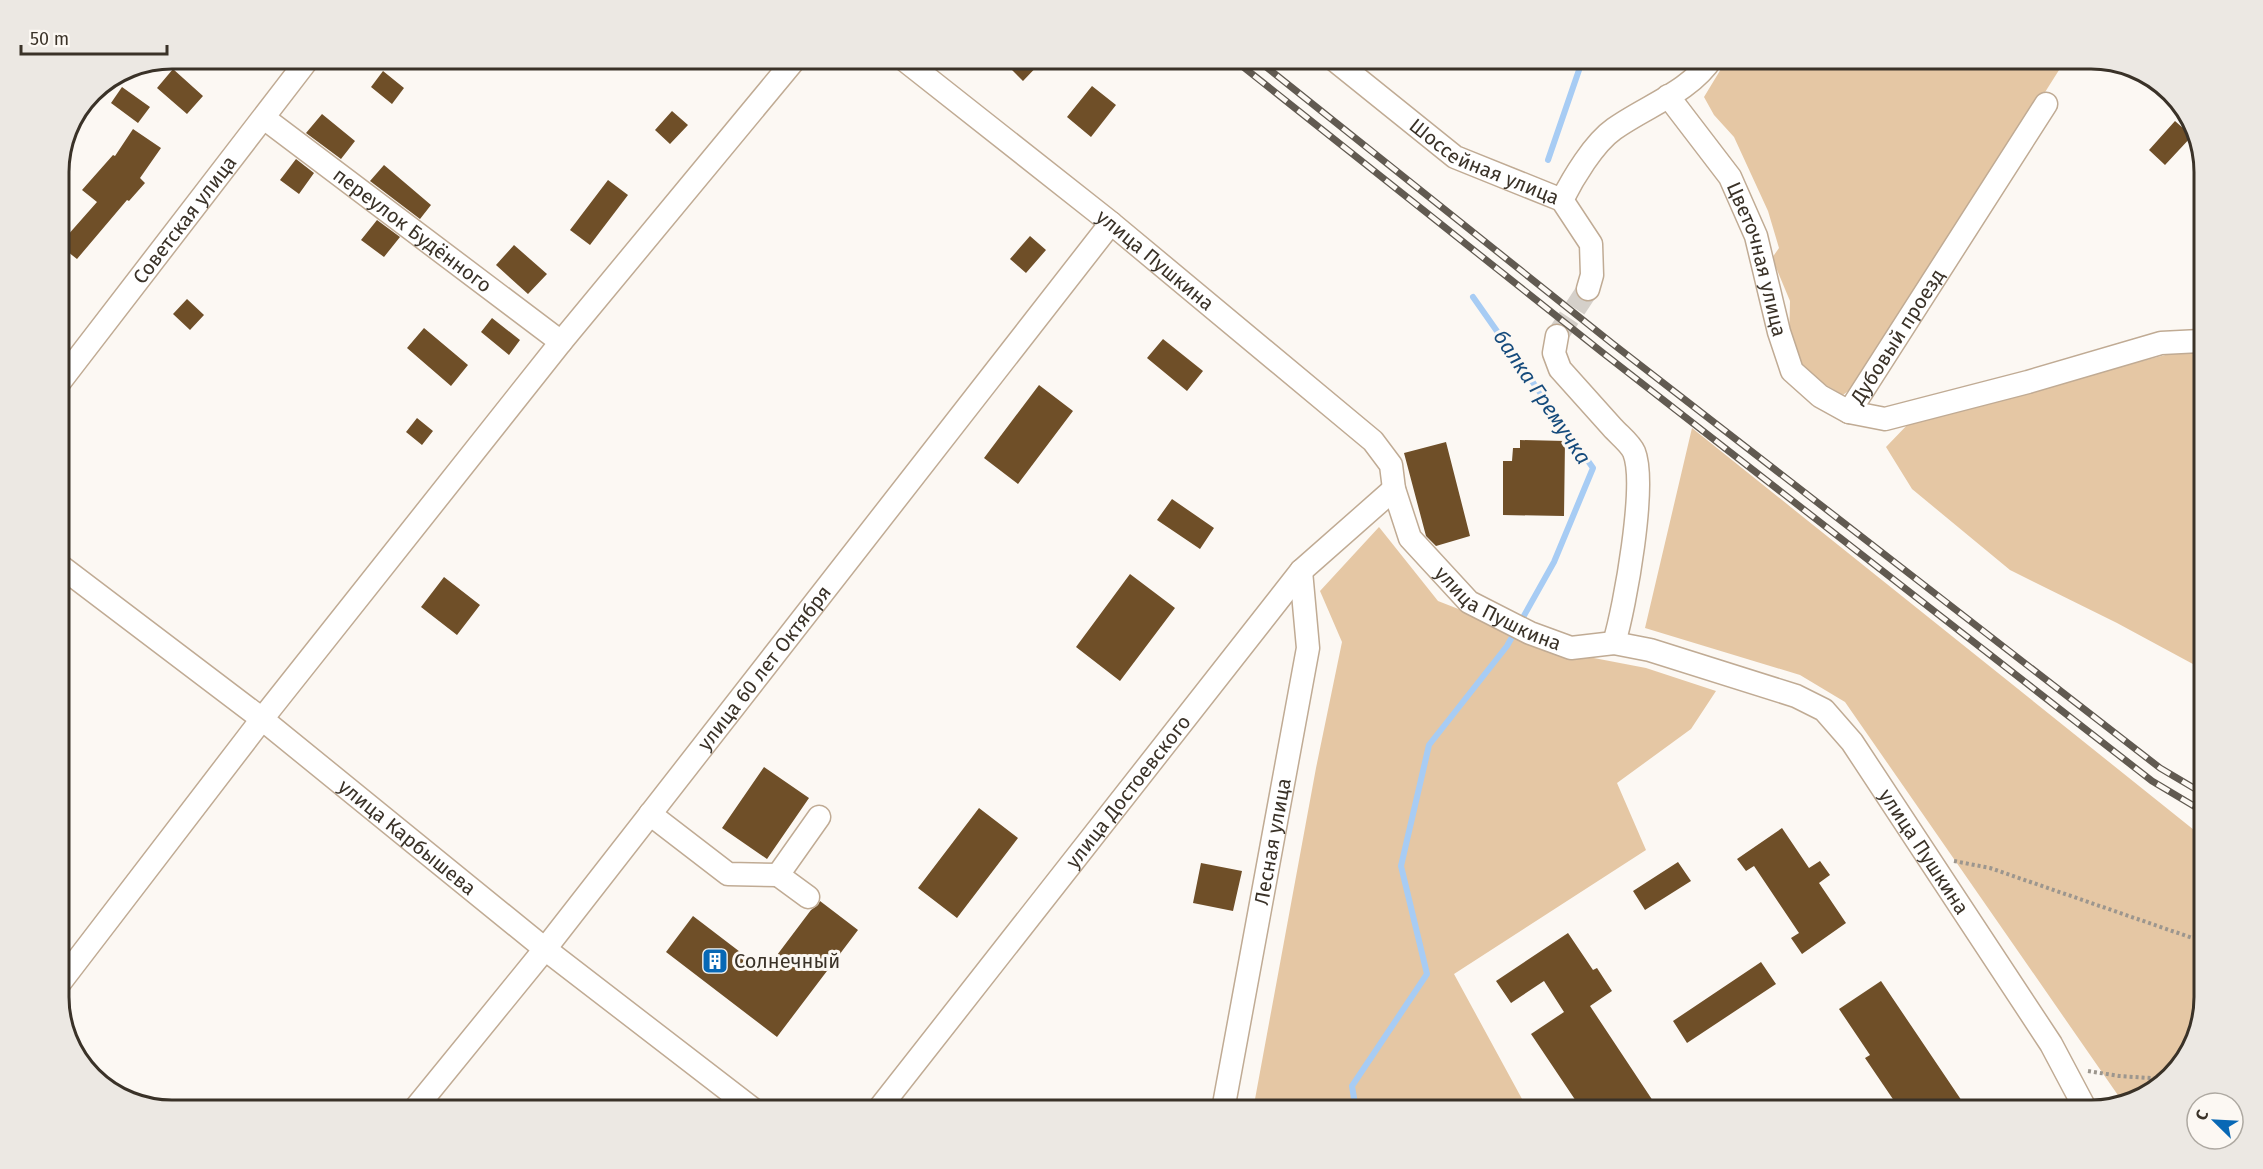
<svg xmlns="http://www.w3.org/2000/svg" width="2263" height="1169" font-family="'Fira Sans',sans-serif">
  <style>
    .green { fill: #e5c7a4 }
    .lines { fill: none; stroke-linecap: round; stroke-linejoin: round }
    .stream { stroke: #a7ccf4; stroke-width: 6 }
    .building { fill: #6f4f28 }
    .minor-tunnel { stroke: #d5d0ca; stroke-width: 22; stroke-dasharray: 22 11; stroke-linecap: butt }
    .minor-casing { stroke: #c0ab94; stroke-width: 25 }
    .path { stroke: #9c968e; stroke-width: 4; stroke-dasharray: 3 3; stroke-linecap: butt }
    .minor { stroke: #fff; stroke-width: 22 }
    .rail-casing { stroke: #615a51; stroke-width: 7 }
    .rail { stroke: #fcf8f3; stroke-width: 4.5; stroke-dasharray: 14; stroke-linecap: butt }
    .labels { text-anchor: middle; stroke-width: 6; stroke-linejoin: round; paint-order: stroke }
    .street-label { font-size: 20px; fill: #3a3228; stroke: #fcf8f3 }
    .poi-label { font-size: 20px; fill: #3a3228; stroke: #fcf8f3; text-anchor: start }
    .water-label { font-size: 21px; font-style: italic; fill: #164b7c; stroke: #fcf8f3 }
    .rim { fill: none; stroke: #3a3228; stroke-width: 3 }
  </style>
  <rect width="100%" height="100%" fill="#fcf8f3"/>
  <!-- green -->
  <path class="green" d="M 1727,59 L 2066,59 L 1864,379 L 1843,395 L 1807,374 L 1789,348 L 1790,301 L 1772,258 L 1779,248 L 1768,211 L 1734,137 L 1714,115 L 1704,97 Z
    M 2204,345 L 2204,670 L 2117,623 L 2010,570 L 1912,489 L 1886,447 L 1911,421 Z
    M 1692,428 L 2204,838 L 2204,997 L 2193,1047 L 2154,1092 L 2122,1101 L 1845,702 L 1800,675 L 1645,628 Z
    M 1379,527 L 1438,601 L 1573,654 L 1646,668 L 1716,691 L 1691,729 L 1617,783 L 1646,850 L 1454,974 L 1528,1110 L 1253,1110 L 1316,768 L 1342,642 L 1320,591 Z"/>
  <g class="lines">
    <!-- stream -->
    <path class="stream" d="M 1548,160 L 1579,70 L 1579,58
      M 1356,1110 L 1352,1086 L 1427,974 L 1401,866 L 1429,745 L 1507,646 L 1554,562 L 1593,468 L 1473,297"/>
  </g>
  <!-- building -->
  <path class="building" d="M 1000,58 L 1045,58 L 1023,81 Z
    M 173,69 L 203,96 L 187,114 L 157,88 Z
    M 383,71 L 404,88 L 392,104 L 371,87 Z
    M 1092,86 L 1116,105 L 1091,137 L 1067,117 Z
    M 122,87 L 150,107 L 138,123 L 111,103 Z
    M 672,111 L 688,125 L 670,144 L 655,130 Z
    M 322,114 L 355,141 L 341,159 L 306,133 Z
    M 2175,121 L 2192,136 L 2165,165 L 2149,150 Z
    M 133,129 L 161,148 L 140,178 L 145,183 L 129,201 L 127,200 L 77,259 L 59,245 L 97,202 L 82,190 L 113,155 L 115,156 Z
    M 296,159 L 314,173 L 299,194 L 280,180 Z
    M 384,165 L 431,205 L 420,219 L 370,181 Z
    M 608,180 L 628,195 L 590,245 L 570,230 Z
    M 377,220 L 400,237 L 384,257 L 361,240 Z
    M 1030,236 L 1046,250 L 1026,273 L 1010,259 Z
    M 514,245 L 547,274 L 528,294 L 496,265 Z
    M 187,299 L 204,315 L 190,330 L 173,314 Z
    M 492,318 L 520,340 L 509,355 L 481,332 Z
    M 424,328 L 468,365 L 451,386 L 407,348 Z
    M 1163,339 L 1203,371 L 1187,391 L 1147,358 Z
    M 1039,385 L 1073,411 L 1018,484 L 984,458 Z
    M 417,418 L 433,431 L 422,445 L 406,432 Z
    M 1520,440 L 1565,441 L 1564,516 L 1503,515 L 1503,461 L 1512,461 L 1513,448 L 1520,448 Z
    M 1446,442 L 1470,536 L 1436,546 L 1426,536 L 1404,453 Z
    M 1172,499 L 1214,528 L 1200,549 L 1157,520 Z
    M 1130,574 L 1175,608 L 1120,681 L 1076,647 Z
    M 444,577 L 480,605 L 457,635 L 421,607 Z
    M 764,767 L 809,798 L 767,859 L 722,828 Z
    M 979,808 L 1018,838 L 957,918 L 918,888 Z
    M 1782,828 L 1809,868 L 1820,861 L 1830,875 L 1819,883 L 1846,923 L 1802,954 L 1791,938 L 1799,933 L 1754,866 L 1746,871 L 1737,859 Z
    M 1678,862 L 1691,881 L 1645,910 L 1633,891 Z
    M 1201,863 L 1242,871 L 1233,911 L 1193,903 Z
    M 820,901 L 858,930 L 777,1037 L 666,952 L 693,916 L 765,971 L 811,910 L 818,905 Z
    M 1568,933 L 1593,970 L 1597,968 L 1612,991 L 1590,1006 L 1659,1110 L 1582,1110 L 1531,1034 L 1564,1012 L 1544,981 L 1511,1003 L 1496,981 Z
    M 1761,962 L 1776,984 L 1687,1043 L 1673,1021 Z
    M 1881,981 L 1968,1110 L 1907,1110 L 1904,1105 L 1899,1108 L 1865,1058 L 1870,1055 L 1839,1009 Z"/>
  <g class="lines">
    <!-- minor-tunnel -->
    <path class="minor-tunnel" d="M 1557,336 L 1588,289"/>
    <!-- minor casing -->
    <g class="minor-casing">
      <g id="minor">
        <path id="s1" d="M 902,58 L 1111,223 L 1373,441 L 1391,465 L 1394,489 L 1410,538 L 1469,602 L 1530,633 L 1571,648 L 1614,643 L 1650,650 L 1796,696 L 1824,710 L 1852,742 L 2051,1044 L 2086,1110"/>
        <path id="s2" d="M 1332,58 L 1455,157 L 1562,200 L 1591,244 L 1592,275 L 1588,289"/>
        <path id="s3" d="M 1668,96 L 1730,177 L 1756,236 L 1779,332 L 1792,371 L 1820,396 L 1849,412 L 1885,419 L 2028,382 L 2161,343 L 2200,341 L 2204,338"/>
        <path id="s4" d="M 264,118 L 561,342"/>
        <path d="M 1562,200 C 1573,178 1594,143 1614,129 C 1646,106 1690,92 1712,58"/>
        <path d="M 1557,336 L 1554,353 L 1560,369 C 1577,388 1595,408 1612,427 C 1619,435 1630,443 1634,452 C 1647,484 1625,607 1614,643"/>
        <path id="s5" d="M 59,383 L 309,58"/>
        <path id="s6" d="M 1849,412 L 2046,104"/>
        <path id="s7" d="M 59,565 L 262,719 L 545,949 L 754,1110"/>
        <path d="M 650,814 L 728,874 L 778,875 L 819,817"/>
        <path d="M 778,875 L 808,897"/>
        <path d="M 59,984 L 262,719 L 561,342 L 796,58"/>
        <path id="s8" d="M 414,1110 L 545,949 L 1111,223"/>
        <path id="s9" d="M 878,1110 L 1301,571 L 1394,489"/>
        <path id="s10" d="M 1223,1110 L 1308,648 L 1301,571"/>
      </g>
    </g>
    <!-- path -->
    <path class="path" d="M 1954,861 L 1990,868 L 2204,942
      M 2088,1071 L 2119,1076 L 2165,1079"/>
    <!-- minor -->
    <use href="#minor" class="minor"/>
    <!-- rail casing -->
    <g class="rail-casing">
      <path id="rail" d="M 1232,58 L 1603,353 L 2152,781 L 2204,812
        M 1255,58 L 1613,344 L 2160,768 L 2204,794"/>
    </g>
    <!-- rail -->
    <use href="#rail" class="rail"/>
  </g>
  <!-- icons -->
  <defs>
    <g id="building-square" transform="scale(1.35)"><rect x="-9" y="-9" width="18" height="18" rx="4" fill="#0868b5" stroke="#fcf8f3"/><path d="M-4-6H4V6H1V3H-1V6H-4ZM-2.5-4.3h1.7v1.8h-1.7ZM.8-4.3h1.7v1.8H.8ZM-2.5-1h1.7V.8h-1.7ZM.8-1h1.7V.8H.8Z" fill="#fff"/></g>
  </defs>
  <g fill-rule="evenodd">
    <use href="#building-square" x="715" y="961"/>
  </g>
  <g class="labels">
    <!-- street labels -->
    <g class="street-label">
      <text dy="7" stroke="none"><textPath href="#s2" startOffset="186">Шоссейная улица</textPath></text>
      <text dy="7" stroke="none"><textPath href="#s5" startOffset="206">Советская улица</textPath></text>
      <text dy="7" stroke="none"><textPath href="#s4" startOffset="186">переулок Будённого</textPath></text>
      <text dy="7" stroke="none"><textPath href="#s1" startOffset="324">улица Пушкина</textPath></text>
      <text dy="7" stroke="none"><textPath href="#s3" startOffset="189">Цветочная улица</textPath></text>
      <text dy="7" stroke="none"><textPath href="#s6" startOffset="90">Дубовый проезд</textPath></text>
      <text dy="7" stroke="none"><textPath href="#s1" startOffset="828">улица Пушкина</textPath></text>
      <text dy="7" stroke="none"><textPath href="#s8" startOffset="564">улица 60 лет Октября</textPath></text>
      <text dy="7" stroke="none"><textPath href="#s9" startOffset="405">улица Достоевского</textPath></text>
      <text dy="7" stroke="none"><textPath href="#s7" startOffset="442">улица Карбышева</textPath></text>
      <text dy="7" stroke="none"><textPath href="#s10" startOffset="273">Лесная улица</textPath></text>
      <text dy="7" stroke="none"><textPath href="#s1" startOffset="1350">улица Пушкина</textPath></text>
    </g>
    <!-- poi labels -->
    <g class="poi-label">
      <text x="734" y="968">Солнечный</text>
    </g>
    <!-- water labels -->
    <g class="water-label">
      <text transform="translate(1542 397) rotate(56)" y="7">балка Гремучка</text>
    </g>
  </g>
  <!-- crop -->
  <path d="M0 0H2263V1169H0ZM172 69H2091A103 103 0 0 1 2194 172V997A103 103 0 0 1 2091 1100H172A103 103 0 0 1 69 997V172A103 103 0 0 1 172 69Z" fill="#ece8e3" fill-rule="evenodd"/>
  <path class="rim" d="M172 69H2091A103 103 0 0 1 2194 172V997A103 103 0 0 1 2091 1100H172A103 103 0 0 1 69 997V172A103 103 0 0 1 172 69Z"/>
  <!-- north arrow -->
  <g transform="translate(2215 1121) rotate(294)"><circle r="28" fill="#fcf8f3" stroke="#aea9a2" stroke-width="1.5"/>
  <path d="M0-4.5L10 22L0 15L-10 22Z" fill="#0868b5"/>
  <text y="-9" font-size="16" font-weight="bold" text-anchor="middle" fill="#3a3228">С</text>
  </g>
  <!-- scale -->
  <path d="M21 45v9h146v-9" fill="none" stroke="#3a3228" stroke-width="3"/>
  <text x="30" y="45" font-size="18" fill="#3a3228" stroke="#fcf8f3" stroke-width="4.5" paint-order="stroke">50 m</text>
</svg>
